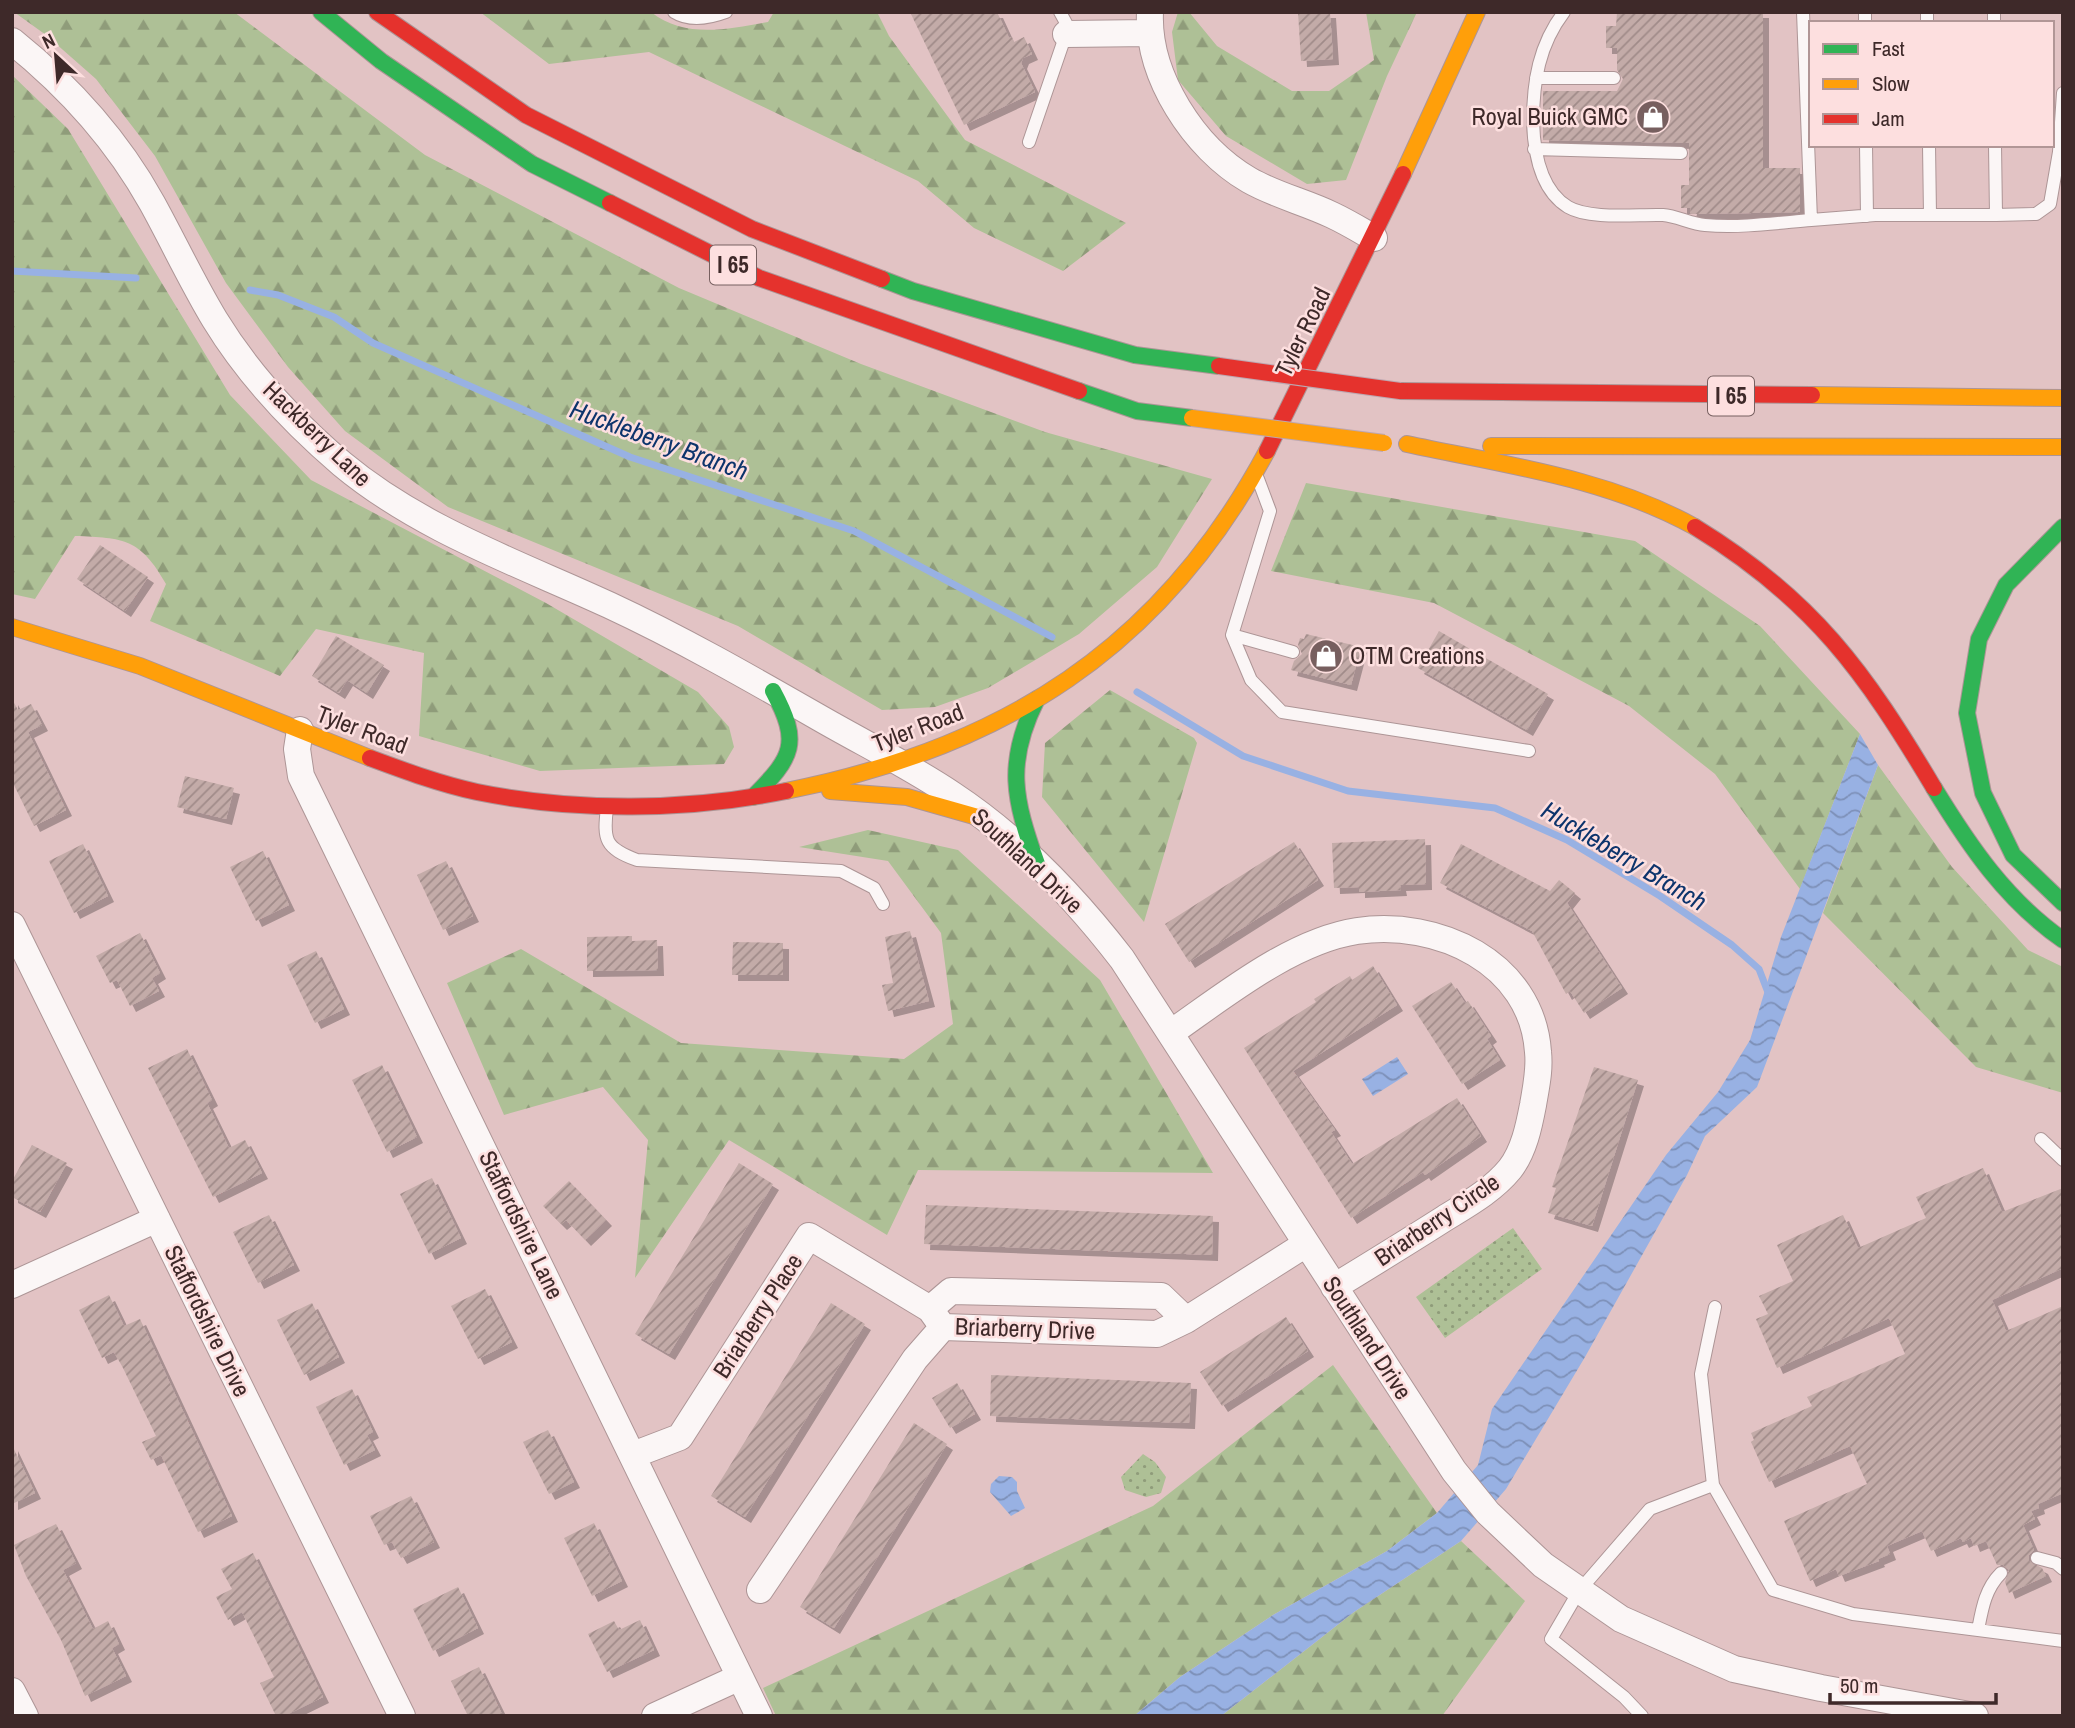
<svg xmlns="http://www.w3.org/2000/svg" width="2075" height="1728" font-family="'Archivo Narrow',sans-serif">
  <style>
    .grass { fill: url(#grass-dots) }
    .forest { fill: url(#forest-firs) }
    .water { fill: url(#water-waves) }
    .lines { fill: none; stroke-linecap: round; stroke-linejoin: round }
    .stream { stroke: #98b1e3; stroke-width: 7 }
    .building { fill: url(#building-hatch); filter: url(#shadow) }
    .lane-casing { stroke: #ad9596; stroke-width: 14 }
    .street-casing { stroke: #ad9596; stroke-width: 28 }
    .fast-casing { stroke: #ad9596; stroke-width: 18 }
    .slow-casing { stroke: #ad9596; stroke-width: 18 }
    .jam-casing { stroke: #ad9596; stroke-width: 18 }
    .lane { stroke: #fbf6f6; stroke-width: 12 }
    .street { stroke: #fbf6f6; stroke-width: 26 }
    .fast { stroke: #30b455; stroke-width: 16 }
    .slow { stroke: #ff9f0a; stroke-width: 16 }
    .jam { stroke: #e5322d; stroke-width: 16 }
    .slow-bridge-casing { stroke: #bda7b0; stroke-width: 18; stroke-linecap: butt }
    .jam-bridge-casing { stroke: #bda7b0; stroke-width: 18; stroke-linecap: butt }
    .slow-bridge { stroke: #ff9f0a; stroke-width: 16 }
    .jam-bridge { stroke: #e5322d; stroke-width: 16 }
    .labels { text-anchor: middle; stroke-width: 5; stroke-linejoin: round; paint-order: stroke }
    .shield { fill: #fddfdf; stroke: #776060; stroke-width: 2 }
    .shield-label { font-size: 23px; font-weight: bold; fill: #3e2929 }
    .poi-label { font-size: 24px; fill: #3e2929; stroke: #fddfdf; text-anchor: end }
    .street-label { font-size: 24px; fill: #3e2929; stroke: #fddfdf }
    .water-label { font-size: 26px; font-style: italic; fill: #0d346c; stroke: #fddfdf }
  </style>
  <defs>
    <pattern id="grass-dots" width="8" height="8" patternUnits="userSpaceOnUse" patternTransform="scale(1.75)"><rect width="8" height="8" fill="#aec096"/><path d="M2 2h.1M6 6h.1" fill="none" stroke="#8f9c7a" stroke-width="1.8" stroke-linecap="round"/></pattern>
    <pattern id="forest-firs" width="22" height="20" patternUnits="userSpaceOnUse" patternTransform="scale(1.75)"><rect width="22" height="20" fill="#aec096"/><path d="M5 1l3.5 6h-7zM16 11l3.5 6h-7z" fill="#8f9c7a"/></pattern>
    <pattern id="water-waves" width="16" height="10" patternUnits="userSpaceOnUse" patternTransform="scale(1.75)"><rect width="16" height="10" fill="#98b1e3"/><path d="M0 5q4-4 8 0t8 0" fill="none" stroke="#7d90b8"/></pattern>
    <pattern id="building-hatch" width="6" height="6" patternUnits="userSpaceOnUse" patternTransform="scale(1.75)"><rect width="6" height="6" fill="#c3aba8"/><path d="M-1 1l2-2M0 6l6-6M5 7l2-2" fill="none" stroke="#a08b89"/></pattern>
    <filter id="shadow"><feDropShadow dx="6" dy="6" stdDeviation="0" flood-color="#0004"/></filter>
  </defs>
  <rect width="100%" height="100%" fill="#e2c3c4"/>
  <!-- grass -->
  <path class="grass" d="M 1513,1228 L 1542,1269 L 1445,1338 L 1416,1297 Z
    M 1143,1454 L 1155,1462 L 1166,1477 L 1161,1493 L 1146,1497 L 1125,1490 L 1121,1477 Z"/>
  <!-- forest -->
  <path class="forest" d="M 14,12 L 234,12 L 425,155 L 679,288 L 861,364 L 1045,432 L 1212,479 L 1157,567 L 1079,634 L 988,688 L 935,707 L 882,710 L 738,626 L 448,507 L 345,431 L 288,367 L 226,283 L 155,156 L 96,79 L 46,35 Z
    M 480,12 L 651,12 C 685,39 728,29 768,22 L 774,12 L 877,12 L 889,36 L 965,140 L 1126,223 L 1063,271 L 974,228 L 918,181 L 649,52 L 549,64 Z
    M 1178,12 L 1189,12 L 1217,46 L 1292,91 L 1329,91 L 1374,60 L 1366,12 L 1417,12 L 1387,76 L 1346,180 L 1307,184 L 1226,136 L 1178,80 L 1172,32 Z
    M 12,75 L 68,129 L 230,395 L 311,480 L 546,603 L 698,692 L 729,727 L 734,747 L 724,764 L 540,771 L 419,736 L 424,653 L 316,629 L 280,676 L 150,621 L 166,584 C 140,538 124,538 75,536 L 35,599 L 12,594 Z
    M 1306,483 L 1635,541 L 1760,626 L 1860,734 L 1800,889 L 1715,774 L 1629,706 L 1434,603 L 1271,571 Z
    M 1110,690 L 1194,738 L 1197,743 L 1144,922 L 1042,797 L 1045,743 Z
    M 1878,765 L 1952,867 L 2028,950 L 2063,967 L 2063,1093 L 1976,1067 L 1823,913 Z
    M 868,830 L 958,850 L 1100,980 L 1213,1173 L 918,1170 L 887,1235 L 729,1140 L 635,1278 L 648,1140 L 603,1087 L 504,1115 L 447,983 L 521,949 L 681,1043 L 904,1059 L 953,1024 L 941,933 L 888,861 L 799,847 Z
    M 1333,1365 L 1437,1513 L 1387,1551 L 1273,1615 L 1180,1677 L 1134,1716 L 776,1716 L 763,1688 L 1153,1506 Z
    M 1461,1541 L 1525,1601 L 1442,1716 L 1221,1716 L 1354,1612 Z"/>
  <!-- water -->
  <path class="water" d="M 1860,734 L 1878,765 L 1757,1087 L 1705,1136 L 1687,1175 L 1585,1357 L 1506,1489 L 1461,1541 L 1354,1612 L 1221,1716 L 1134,1716 L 1180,1677 L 1273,1615 L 1387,1551 L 1437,1513 L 1478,1465 L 1492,1409 L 1666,1155 L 1718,1092 L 1750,1040 L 1781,937 Z
    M 1397,1057 L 1408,1074 L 1373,1096 L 1362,1079 Z
    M 999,1476 L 1012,1477 L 1017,1482 L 1017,1491 L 1025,1508 L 1011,1516 L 990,1492 L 991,1484 Z"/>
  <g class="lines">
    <!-- stream -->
    <path class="stream" d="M 12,271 L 136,278
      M 250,290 L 278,295 L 334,317 L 373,343 L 630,457 L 854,531 L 1052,637
      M 1137,692 L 1243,756 L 1348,791 L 1495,808 L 1567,840 L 1660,896 L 1732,945 L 1759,969 L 1769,995"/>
  </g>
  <!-- building -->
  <path class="building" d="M 910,12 L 997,12 L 1009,38 L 1012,37 L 1014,42 L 1024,37 L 1032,54 L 1023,58 L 1021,63 L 1035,92 L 964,125 Z
    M 1298,12 L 1330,12 L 1333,59 L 1301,61 Z
    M 1617,12 L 1763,12 L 1763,168 L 1800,168 L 1800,212 L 1695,214 L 1690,213 L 1691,208 L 1681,208 L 1681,185 L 1689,185 L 1689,143 L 1543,140 L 1543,91 L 1617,91 L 1623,79 L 1617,70 L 1617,48 L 1606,48 L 1606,26 L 1616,26 Z
    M 100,545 L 148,577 L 125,611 L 77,579 Z
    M 1439,631 L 1548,694 L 1527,730 L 1418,668 Z
    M 1306,634 L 1361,647 L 1351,685 L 1291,670 L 1294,661 L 1302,654 L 1298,645 L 1300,638 L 1304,639 Z
    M 336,636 L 384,665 L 367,693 L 347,680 L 339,693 L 312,676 Z
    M 12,699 L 18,710 L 31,704 L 42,725 L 28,732 L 66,810 L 34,826 L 12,781 Z
    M 185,776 L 234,788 L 226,819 L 177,807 Z
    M 1425,839 L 1426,884 L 1400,885 L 1401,890 L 1359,892 L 1359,887 L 1334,888 L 1332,843 Z
    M 1294,842 L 1318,880 L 1189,962 L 1165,924 Z
    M 83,844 L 108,896 L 74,913 L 49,861 Z
    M 1461,844 L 1550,891 L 1559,880 L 1575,893 L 1567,903 L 1622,988 L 1584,1013 L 1570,991 L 1566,994 L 1532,931 L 1440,883 Z
    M 263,851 L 289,905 L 256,921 L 230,867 Z
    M 446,861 L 473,916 L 443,930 L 417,875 Z
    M 910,931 L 929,1001 L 888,1011 L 882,985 L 893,983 L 885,937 Z
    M 140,933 L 160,973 L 152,978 L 159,991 L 130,1006 L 117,980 L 110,983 L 96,956 Z
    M 632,936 L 632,941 L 657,940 L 658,970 L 587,971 L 587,937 Z
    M 733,942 L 783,943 L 783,975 L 732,975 Z
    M 316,951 L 344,1009 L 315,1023 L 287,965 Z
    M 1373,966 L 1397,1005 L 1293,1071 L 1335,1130 L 1331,1132 L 1352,1164 L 1457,1098 L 1481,1136 L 1425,1175 L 1423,1172 L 1351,1218 L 1244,1048 L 1316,1002 L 1314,999 L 1350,976 L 1352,980 Z
    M 1451,982 L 1465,1003 L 1468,1001 L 1491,1036 L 1487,1039 L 1500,1060 L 1462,1084 L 1412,1006 Z
    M 187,1049 L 212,1100 L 207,1103 L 229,1148 L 245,1140 L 262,1173 L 213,1197 L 148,1068 Z
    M 382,1065 L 417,1137 L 387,1152 L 352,1080 Z
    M 1594,1067 L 1638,1080 L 1592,1226 L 1548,1213 L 1556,1188 L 1552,1187 Z
    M 32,1145 L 67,1163 L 40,1212 L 12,1197 L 12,1181 Z
    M 739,1163 L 773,1184 L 669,1354 L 635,1334 Z
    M 1983,1168 L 2002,1212 L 2063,1188 L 2063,1268 L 1992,1300 L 2006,1331 L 2063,1306 L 2063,1493 L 2038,1504 L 2039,1508 L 2031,1511 L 2035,1519 L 2023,1525 L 2034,1550 L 2029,1555 L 2029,1561 L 2042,1568 L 2046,1576 L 2009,1593 L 2005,1582 L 2009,1570 L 2003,1565 L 1997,1565 L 1986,1541 L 1974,1546 L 1971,1538 L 1963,1542 L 1961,1538 L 1931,1551 L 1922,1531 L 1887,1546 L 1890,1554 L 1878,1559 L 1879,1561 L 1839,1576 L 1836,1569 L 1810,1581 L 1784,1521 L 1867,1484 L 1850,1446 L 1769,1482 L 1751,1442 L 1754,1440 L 1751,1433 L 1812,1406 L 1807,1397 L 1905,1354 L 1889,1318 L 1777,1368 L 1756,1319 L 1768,1314 L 1759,1296 L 1793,1281 L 1777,1245 L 1843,1215 L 1858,1248 L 1926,1218 L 1916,1197 Z
    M 432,1178 L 461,1238 L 429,1254 L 400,1194 Z
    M 569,1181 L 606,1220 L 585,1240 L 566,1220 L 561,1224 L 543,1206 Z
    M 926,1205 L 1213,1216 L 1212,1255 L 924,1244 Z
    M 269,1215 L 294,1265 L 258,1283 L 233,1232 Z
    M 485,1289 L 512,1342 L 478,1359 L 451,1306 Z
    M 109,1295 L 124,1326 L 140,1319 L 232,1516 L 198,1532 L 161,1455 L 151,1460 L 142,1442 L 156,1436 L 123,1368 L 114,1352 L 102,1358 L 79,1310 Z
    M 312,1303 L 339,1357 L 304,1375 L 277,1320 Z
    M 831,1303 L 865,1324 L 745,1517 L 711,1496 Z
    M 1286,1317 L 1308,1351 L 1222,1406 L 1200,1372 Z
    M 991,1375 L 1191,1383 L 1189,1423 L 990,1416 Z
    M 957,1383 L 975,1414 L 950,1428 L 932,1398 Z
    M 352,1389 L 373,1432 L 367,1435 L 375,1450 L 344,1465 L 316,1407 Z
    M 914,1423 L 947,1444 L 834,1628 L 800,1607 Z
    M 548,1430 L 574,1482 L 549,1494 L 523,1442 Z
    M 12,1445 L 35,1493 L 12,1504 Z
    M 411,1496 L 434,1542 L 401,1558 L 392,1542 L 384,1545 L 370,1516 Z
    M 594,1523 L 622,1581 L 592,1596 L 564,1538 Z
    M 56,1524 L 76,1563 L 63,1570 L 93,1629 L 108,1621 L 119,1644 L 112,1648 L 126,1676 L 85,1696 L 61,1640 L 26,1576 L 14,1545 Z
    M 253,1553 L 323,1697 L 284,1716 L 276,1716 L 260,1683 L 274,1677 L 242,1612 L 228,1620 L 216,1597 L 232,1589 L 221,1569 Z
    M 458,1587 L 478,1628 L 433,1651 L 413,1609 Z
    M 640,1620 L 654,1650 L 607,1672 L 588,1634 L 614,1621 L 619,1630 Z
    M 479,1667 L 503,1716 L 468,1716 L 451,1681 Z"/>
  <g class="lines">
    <!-- lane casing -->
    <g class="lane-casing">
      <path id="lane" d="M 674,12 C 690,22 710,18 726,12
        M 1564,12 C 1539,45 1533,81 1533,122 C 1534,152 1540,190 1568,207 C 1590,220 1638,214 1663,215 C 1677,216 1691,224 1705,225 C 1740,228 1776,223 1811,220
        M 1803,12 L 1811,220 L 1875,215 L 1996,215
        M 1865,12 L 1865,23
        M 1927,12 L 1927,23
        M 1994,12 L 1994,23
        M 1536,78 L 1614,78
        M 1029,142 L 1066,34 L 1066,23 L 1060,12
        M 1866,145 L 1867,216
        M 1929,145 L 1930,215
        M 1995,145 L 1996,215 L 2036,214 L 2050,204 L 2059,152 L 2063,93
        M 1534,149 L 1681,153
        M 1258,479 L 1270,511 L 1232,635 L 1251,680 L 1282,712 L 1529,751
        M 1232,635 L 1293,652
        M 607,808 C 603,840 605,848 637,860 L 841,871 L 874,888 L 883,904
        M 2041,1139 L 2063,1160
        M 1713,1485 L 1701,1374 L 1715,1307
        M 2037,1558 L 2056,1563 L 2063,1569
        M 1978,1630 C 1982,1609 1985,1589 2001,1573
        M 1642,1716 L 1624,1697 L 1551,1639 L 1579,1591 L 1650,1509 L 1713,1485 L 1773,1590 L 1853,1614 L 2063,1641"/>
    </g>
    <!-- street casing -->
    <g class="street-casing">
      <path id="street" d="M 1150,12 C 1147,76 1194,148 1249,180 C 1275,195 1305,202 1332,215 C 1347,222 1360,230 1374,238
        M 1066,34 L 1149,33
        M 12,41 C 68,86 117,140 152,203 C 173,241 192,282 215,320 C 248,374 294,423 342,464 C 420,529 518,563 609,605 C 680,638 750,678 818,717 C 863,743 910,766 953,795 C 1018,838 1075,898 1122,959 L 1454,1471 L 1488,1513 L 1543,1565 L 1621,1619 L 1734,1669 L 1821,1688 L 1975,1716
        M 300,730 L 297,749 L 301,776 L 759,1716
        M 12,925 L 402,1716
        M 1172,1032 C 1225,995 1292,941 1357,931 C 1437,919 1532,962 1538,1052 C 1540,1070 1536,1087 1533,1105 C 1529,1126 1524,1151 1510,1169 C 1492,1191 1466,1205 1442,1220 C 1406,1243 1370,1265 1334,1287
        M 12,1285 L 157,1219
        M 930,1309 L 951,1291 L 1161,1296 L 1186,1320 L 1157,1334 L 943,1327
        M 1186,1320 L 1306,1244
        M 633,1455 L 680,1437 L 809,1236 L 930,1309 L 940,1323
        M 760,1590 L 915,1359 L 943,1327
        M 12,1691 L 25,1716
        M 655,1716 L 740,1677"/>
    </g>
    <!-- fast casing -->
    <g class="fast-casing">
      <path id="fast" d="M 321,12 L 381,61 L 532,164 L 610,203
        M 882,279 L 913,291 L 1135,355 L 1219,366
        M 1079,391 L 1137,411 L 1192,418
        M 2063,527 L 2006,585 L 1979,639 L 1967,713 L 1983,793 L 2013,855 L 2063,903
        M 1037,699 C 1005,763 1014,799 1037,864
        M 1934,788 C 1970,847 2006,900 2063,940
        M 753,797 C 793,757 801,743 773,691"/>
    </g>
    <!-- slow casing -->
    <g class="slow-casing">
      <path id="slow" d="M 1403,174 L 1477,12
        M 1812,395 L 2063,398
        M 1407,444 C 1505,465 1607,478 1695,527
        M 1491,446 L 2063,447
        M 12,627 L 140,666 L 370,758
        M 786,791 C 1003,748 1161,649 1267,451
        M 830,791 L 907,797 L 981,818"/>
    </g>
    <!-- jam casing -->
    <g class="jam-casing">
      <path id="jam" d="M 377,12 L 526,115 L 752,229 L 882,279
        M 610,203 L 759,278 L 1079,391
        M 1400,391 L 1812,395
        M 1267,451 L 1403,174
        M 1695,527 C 1813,599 1865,672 1934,788
        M 370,758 C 405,771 440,784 477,792 C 576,812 688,811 786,791"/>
    </g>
    <!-- lane -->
    <use href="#lane" class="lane"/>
    <!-- street -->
    <use href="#street" class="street"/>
    <!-- fast -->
    <use href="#fast" class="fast"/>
    <!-- slow -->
    <use href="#slow" class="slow"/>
    <!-- jam -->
    <use href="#jam" class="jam"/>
    <!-- slow-bridge casing -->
    <g class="slow-bridge-casing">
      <path id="slow-bridge" d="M 1192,418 L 1384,443"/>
    </g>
    <!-- jam-bridge casing -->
    <g class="jam-bridge-casing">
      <path id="jam-bridge" d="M 1219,366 L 1400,391"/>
    </g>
    <!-- slow-bridge -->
    <use href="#slow-bridge" class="slow-bridge"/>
    <!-- jam-bridge -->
    <use href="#jam-bridge" class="jam-bridge"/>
  </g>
  <!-- icons -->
  <defs>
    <g id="shop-disc" transform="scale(1.75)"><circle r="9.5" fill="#775f5f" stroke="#fddfdf"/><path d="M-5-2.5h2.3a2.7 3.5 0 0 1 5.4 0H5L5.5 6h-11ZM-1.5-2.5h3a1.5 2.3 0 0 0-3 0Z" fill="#fff"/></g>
  </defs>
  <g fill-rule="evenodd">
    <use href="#shop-disc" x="1653" y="117"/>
    <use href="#shop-disc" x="1326" y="656"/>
  </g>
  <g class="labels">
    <!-- shield labels -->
    <g class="shield">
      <rect x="710" y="245.5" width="46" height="39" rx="5"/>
      <rect x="1708" y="376.5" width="46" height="39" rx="5"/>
    </g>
    <g class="shield-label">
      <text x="733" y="273">I 65</text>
      <text x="1731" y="404">I 65</text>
    </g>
    <!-- poi labels -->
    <g class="poi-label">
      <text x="1628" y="125">Royal Buick GMC</text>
      <text x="1350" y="664" text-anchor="start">OTM Creations</text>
    </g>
    <!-- street labels -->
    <g class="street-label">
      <text transform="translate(1303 332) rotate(-64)" y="8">Tyler Road</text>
      <text transform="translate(317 434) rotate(44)" y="8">Hackberry Lane</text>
      <text transform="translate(918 728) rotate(-21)" y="8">Tyler Road</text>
      <text transform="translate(362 730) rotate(21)" y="8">Tyler Road</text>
      <text transform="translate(1027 861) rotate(43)" y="8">Southland Drive</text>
      <text transform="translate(1437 1220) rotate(-34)" y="8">Briarberry Circle</text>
      <text transform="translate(521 1225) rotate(64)" y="8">Staffordshire Lane</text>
      <text transform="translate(758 1316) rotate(-57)" y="8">Briarberry Place</text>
      <text transform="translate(207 1321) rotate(64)" y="8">Staffordshire Drive</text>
      <text transform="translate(1025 1329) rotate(2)" y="8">Briarberry Drive</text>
      <text transform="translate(1367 1338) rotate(57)" y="8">Southland Drive</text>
    </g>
    <!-- water labels -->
    <g class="water-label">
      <text transform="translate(659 440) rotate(20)" y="9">Huckleberry Branch</text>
      <text transform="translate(1624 856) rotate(31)" y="9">Huckleberry Branch</text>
    </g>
  </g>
  <!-- border -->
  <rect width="2075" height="1728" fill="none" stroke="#3e2929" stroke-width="28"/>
  <!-- legend -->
  <rect x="1809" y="21" width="245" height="126" fill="#fddfdf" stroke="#b19696" stroke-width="2"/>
  <rect x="1823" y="44" width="35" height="10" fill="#30b455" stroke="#b19696" stroke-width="2"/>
  <text x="1872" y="56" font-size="21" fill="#3e2929">Fast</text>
  <rect x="1823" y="79" width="35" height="10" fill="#ff9f0a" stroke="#b19696" stroke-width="2"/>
  <text x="1872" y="91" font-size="21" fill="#3e2929">Slow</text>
  <rect x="1823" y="114" width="35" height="10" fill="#e5322d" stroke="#b19696" stroke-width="2"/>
  <text x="1872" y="126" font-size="21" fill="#3e2929">Jam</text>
  <!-- north arrow -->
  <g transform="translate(56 56) rotate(334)" stroke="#fddfdf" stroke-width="5" paint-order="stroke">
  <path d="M0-5L12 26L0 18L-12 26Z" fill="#3e2929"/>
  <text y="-10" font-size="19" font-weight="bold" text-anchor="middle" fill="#3e2929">N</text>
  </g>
  <!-- scale -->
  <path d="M1830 1693v10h166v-10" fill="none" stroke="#3e2929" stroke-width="3.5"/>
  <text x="1840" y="1693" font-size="21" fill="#3e2929" stroke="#fddfdf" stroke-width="5" paint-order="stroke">50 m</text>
</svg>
